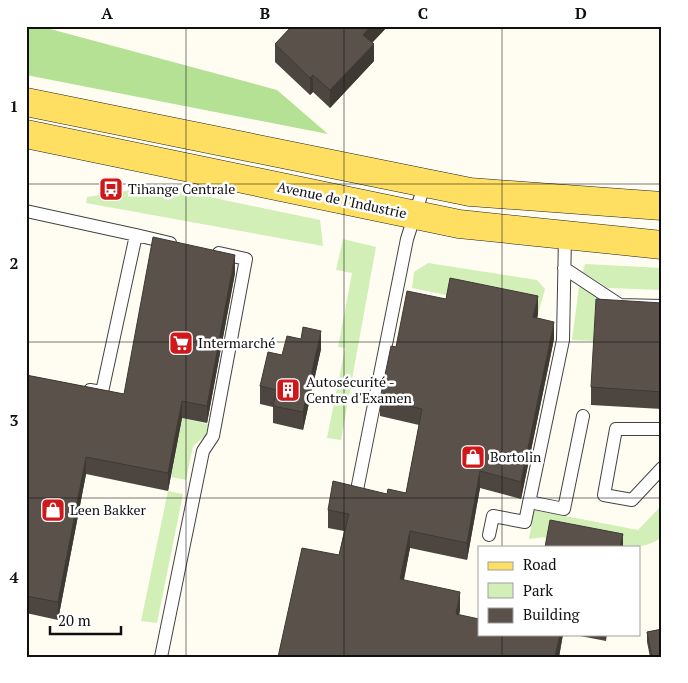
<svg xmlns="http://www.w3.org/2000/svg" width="688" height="683" font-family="'PT Serif',serif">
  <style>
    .green { fill: #d2efb7 }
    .forest { fill: #b4e194 }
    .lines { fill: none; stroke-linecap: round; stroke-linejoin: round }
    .lane-casing { stroke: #434343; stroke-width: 14 }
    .primary-casing { stroke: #212121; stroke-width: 29 }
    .lane { stroke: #fff; stroke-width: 12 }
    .primary { stroke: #ffdf62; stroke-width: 28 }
    .wall { fill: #4d4640 }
    .shaded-wall { fill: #3f3934 }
    .building { fill: #5a514b; stroke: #3f3934 }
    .grid { fill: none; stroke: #101010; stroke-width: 1; stroke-opacity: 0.55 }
    .labels { text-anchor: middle; stroke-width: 5; stroke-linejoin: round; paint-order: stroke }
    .poi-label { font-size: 14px; fill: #101010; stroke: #fff; text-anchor: start }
    .street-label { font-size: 14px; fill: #101010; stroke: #fff }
    .neatline { fill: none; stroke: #101010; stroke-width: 2 }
    .grid-label { font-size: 16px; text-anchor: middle; font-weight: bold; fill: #101010 }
  </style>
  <rect width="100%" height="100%" fill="#fffdf2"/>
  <!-- green -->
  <path class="green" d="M 157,186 L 320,220 L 323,246 L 86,203 L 87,197 Z
    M 343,239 L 376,247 L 341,440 L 327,438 L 345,348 L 338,347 L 352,273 L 336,270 Z
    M 428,263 L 537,280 L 545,289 L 538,314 L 412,288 L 414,272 Z
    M 585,264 L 662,268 L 662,290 L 608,288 L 583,272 Z
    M 579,286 L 607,302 L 595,341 L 572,340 Z
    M 182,418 L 208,424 L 206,435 L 193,446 L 186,480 L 171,477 Z
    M 168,491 L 183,494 L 157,623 L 141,621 Z
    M 662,505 L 662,536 C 642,558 578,542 552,538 C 544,537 536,538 529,539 L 534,510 L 638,530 Z"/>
  <!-- forest -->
  <path class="forest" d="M 26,26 L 39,26 L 277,90 L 328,134 L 26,75 Z"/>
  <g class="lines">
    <!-- lane casing -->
    <g class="lane-casing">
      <path id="lane" d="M 26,211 L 136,235
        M 564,268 L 620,305 L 662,306
        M 90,390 L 102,392 L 136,235 L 170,243
        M 662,429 L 616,429 L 604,495 L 632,500 L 662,468
        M 357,490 L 407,239 L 425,183
        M 529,502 L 564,509 L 583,416
        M 489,535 L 493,516 L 525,522 L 563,340 L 565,236
        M 161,657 L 203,451 L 213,436 L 246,259 L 219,253"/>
    </g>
    <!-- primary casing -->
    <g class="primary-casing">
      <path id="primary" d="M 26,102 L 470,192 L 662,206
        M 26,134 L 459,224 L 662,245"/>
    </g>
    <!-- lane -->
    <use href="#lane" class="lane"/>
    <!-- primary -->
    <use href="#primary" class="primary"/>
  </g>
  <!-- wall -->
  <path class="wall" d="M 292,26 L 388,26 L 372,43 L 374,61 L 330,108 L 313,92 L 310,95 L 275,62 L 275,44 Z
    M 235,273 L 207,423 L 182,418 L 168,491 L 86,474 L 58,620 L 26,613 L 26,375 L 124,394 Z
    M 446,299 L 538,314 L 537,318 L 554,339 L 521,499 L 480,488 L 467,560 L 410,548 L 404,580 L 460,610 L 459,615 L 479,634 L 563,634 L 559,657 L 278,657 L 339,555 L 344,531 L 328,528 L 328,510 L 387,494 L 406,493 L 419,425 L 380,416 L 380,399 L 396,347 Z
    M 662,303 L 662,409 L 591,405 L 591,387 Z
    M 321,349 L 303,430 L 273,423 L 273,407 L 260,404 L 260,386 L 282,355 Z
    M 662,629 L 662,657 L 650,657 L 647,642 L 647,632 Z
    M 570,634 L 607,634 L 606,641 Z"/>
  <!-- shaded-wall -->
  <path class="shaded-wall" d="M 371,26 L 388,26 L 363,52 L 363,35 Z
    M 374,44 L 374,61 L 330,108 L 330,90 Z
    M 313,75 L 313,92 L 310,95 L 310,78 Z
    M 235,255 L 235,273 L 207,423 L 207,406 Z
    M 538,296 L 538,314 L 533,335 L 533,317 Z
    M 554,322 L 554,339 L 521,499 L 521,482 Z
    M 321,331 L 321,349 L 303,430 L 303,412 Z
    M 182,401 L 182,418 L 168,491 L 168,473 Z
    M 86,457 L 86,474 L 58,620 L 58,602 Z
    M 480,471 L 480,488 L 467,560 L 467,543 Z
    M 410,531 L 410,548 L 400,597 L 400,579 Z
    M 623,534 L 623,547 L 620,547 Z
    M 460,592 L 460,610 L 456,632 L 456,614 Z
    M 560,634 L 563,634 L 559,657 L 555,657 Z"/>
  <!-- building -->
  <path class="building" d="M 292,26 L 371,26 L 363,35 L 374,44 L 330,90 L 313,75 L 310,78 L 275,44 Z
    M 153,237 L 235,255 L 207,406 L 182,401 L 168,473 L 86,457 L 58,602 L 26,596 L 26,375 L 124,394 Z
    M 450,278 L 538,296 L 533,317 L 554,322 L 521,482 L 480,471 L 467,543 L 410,531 L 400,579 L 460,592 L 456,614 L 479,619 L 479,634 L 560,634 L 555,657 L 278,657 L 302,548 L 339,555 L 349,514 L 328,510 L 333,481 L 387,494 L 388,489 L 406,493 L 422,409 L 380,399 L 391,346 L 396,347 L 407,291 L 446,299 Z
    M 596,299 L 662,303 L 662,392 L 591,387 Z
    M 303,327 L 321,331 L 303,412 L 273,406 L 277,390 L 260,386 L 268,352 L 282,355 L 287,336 L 301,339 Z
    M 550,520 L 623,534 L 620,547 L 545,547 Z
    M 662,629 L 662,656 L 652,657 L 647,632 Z"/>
  <!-- grid -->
  <path class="grid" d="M 186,26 L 186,657M 344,26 L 344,657M 502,26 L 502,547M 26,184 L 662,184M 26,342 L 662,342M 26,498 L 662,498M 502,634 L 502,657"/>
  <!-- icons -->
  <defs>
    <g id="bus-square" transform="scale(1.25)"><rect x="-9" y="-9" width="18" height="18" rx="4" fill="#d0181a" stroke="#fff"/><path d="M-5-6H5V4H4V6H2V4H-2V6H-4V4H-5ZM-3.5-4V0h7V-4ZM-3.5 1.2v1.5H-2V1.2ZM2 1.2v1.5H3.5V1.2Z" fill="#fff"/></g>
    <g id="supermarket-square" transform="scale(1.25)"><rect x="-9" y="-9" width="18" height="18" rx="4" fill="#d0181a" stroke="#fff"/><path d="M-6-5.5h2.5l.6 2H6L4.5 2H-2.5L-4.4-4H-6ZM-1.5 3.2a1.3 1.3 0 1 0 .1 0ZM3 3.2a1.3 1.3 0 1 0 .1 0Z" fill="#fff"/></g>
    <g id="building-square" transform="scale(1.25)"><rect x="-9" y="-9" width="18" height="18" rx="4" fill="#d0181a" stroke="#fff"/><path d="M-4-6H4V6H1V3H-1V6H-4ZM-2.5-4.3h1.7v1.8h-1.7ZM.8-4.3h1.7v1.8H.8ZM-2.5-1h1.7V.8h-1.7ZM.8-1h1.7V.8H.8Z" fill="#fff"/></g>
    <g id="shop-square" transform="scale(1.25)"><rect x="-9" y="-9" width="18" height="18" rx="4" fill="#d0181a" stroke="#fff"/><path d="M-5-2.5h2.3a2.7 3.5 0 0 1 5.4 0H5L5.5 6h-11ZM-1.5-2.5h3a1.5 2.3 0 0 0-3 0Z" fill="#fff"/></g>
  </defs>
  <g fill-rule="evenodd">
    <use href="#bus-square" x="111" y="189"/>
    <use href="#supermarket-square" x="181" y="343"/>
    <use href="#building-square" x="288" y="390"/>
    <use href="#shop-square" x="473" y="457"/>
    <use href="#shop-square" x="53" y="510"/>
  </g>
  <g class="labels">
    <!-- poi labels -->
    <g class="poi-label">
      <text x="128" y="194">Tihange Centrale</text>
      <text x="198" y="348">Intermarché</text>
      <text x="306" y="387">Autosécurité -<tspan x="306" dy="16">Centre d'Examen</tspan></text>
      <text x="490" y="462">Bortolin</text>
      <text x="70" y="515">Leen Bakker</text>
    </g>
    <!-- street labels -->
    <g class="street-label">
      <text transform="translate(342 200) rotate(12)" y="5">Avenue de l'Industrie</text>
    </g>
  </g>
  <!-- border -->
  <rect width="688" height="683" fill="none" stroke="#ffffff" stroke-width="55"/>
  <!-- legend -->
  <rect x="478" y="546" width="162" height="90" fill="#ffffff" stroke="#9f9f9f"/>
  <rect x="488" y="562" width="25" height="8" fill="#ffdf62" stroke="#9f9f9f"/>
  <text x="523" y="570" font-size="15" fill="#101010">Road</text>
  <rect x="488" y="583" width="25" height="15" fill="#d2efb7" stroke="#9f9f9f"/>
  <text x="523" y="596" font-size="15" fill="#101010">Park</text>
  <rect x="488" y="608" width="25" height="15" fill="#5a514b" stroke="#9f9f9f"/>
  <text x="523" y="620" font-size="15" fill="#101010">Building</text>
  <!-- scale -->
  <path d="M50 626v8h71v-8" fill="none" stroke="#101010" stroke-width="2.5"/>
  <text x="58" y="626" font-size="15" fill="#101010" stroke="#ffffff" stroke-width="4" paint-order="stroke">20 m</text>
  <rect x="28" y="28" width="632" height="628" class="neatline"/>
  <g class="grid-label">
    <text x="107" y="19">A</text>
    <text x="265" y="19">B</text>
    <text x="423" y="19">C</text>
    <text x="581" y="19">D</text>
    <text x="14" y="112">1</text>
    <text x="14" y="269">2</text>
    <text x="14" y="426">3</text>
    <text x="14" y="583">4</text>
  </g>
</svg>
